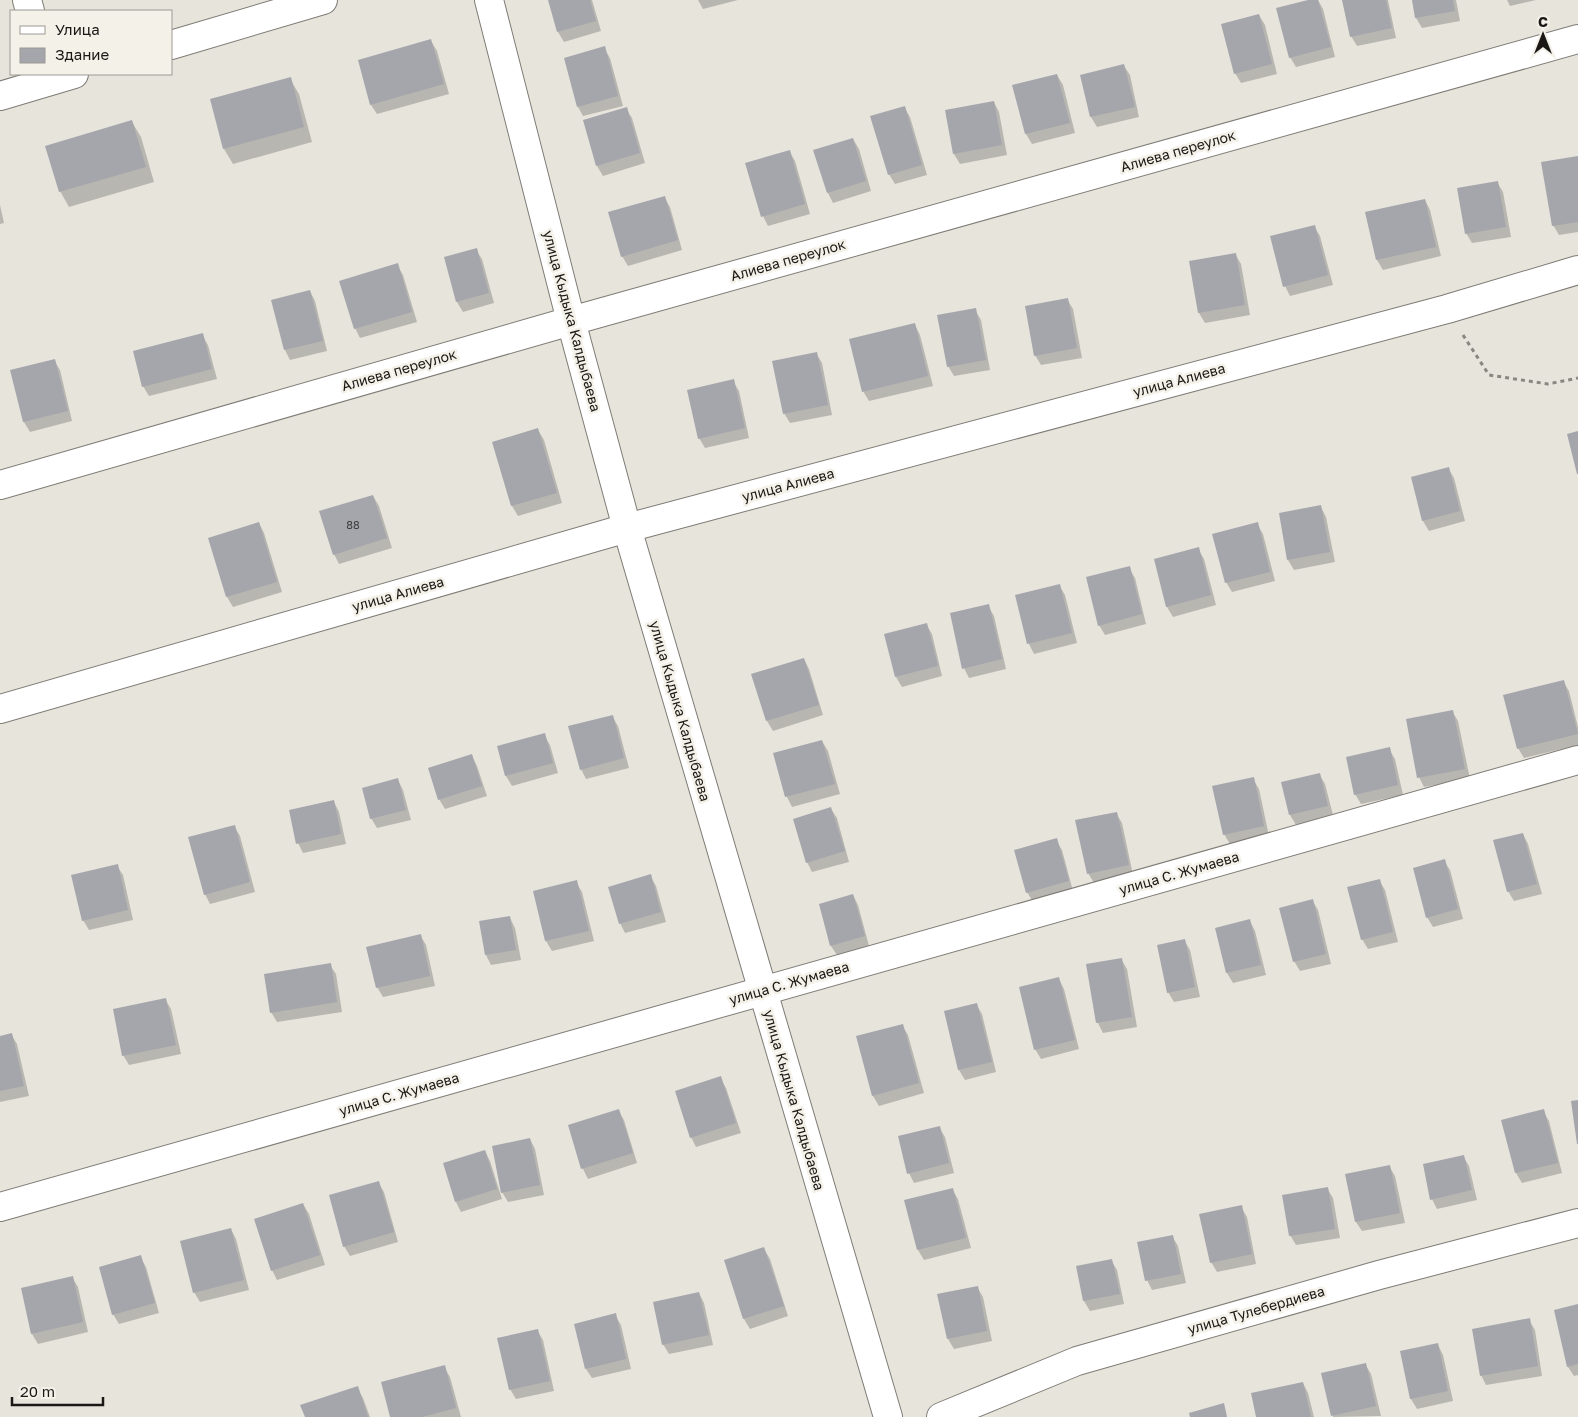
<svg xmlns="http://www.w3.org/2000/svg" width="1578" height="1417" font-family="'Golos Text',sans-serif">
  <style>
    .shadow { fill: #0003 }
    .building { fill: #a5a5ac }
    .lines { fill: none; stroke-linecap: round; stroke-linejoin: round }
    .street-casing { stroke: #7f7c76; stroke-width: 30 }
    .secondary-casing { stroke: #7f7c76; stroke-width: 30 }
    .path { stroke: #898781; stroke-width: 3; stroke-dasharray: 4 4; stroke-linecap: butt }
    .street { stroke: #fff; stroke-width: 28 }
    .secondary { stroke: #fff; stroke-width: 28 }
    .labels { text-anchor: middle; stroke-width: 5; stroke-linejoin: round; paint-order: stroke }
    .number-label { font-size: 11px; fill: #3c3b3b }
    .street-label { font-size: 14px; fill: #191815; stroke: #f4f1e9 }
  </style>
  <rect width="100%" height="100%" fill="#e7e4dc"/>
  <!-- shadow -->
  <path class="shadow" d="M 549,0 L 592,0 L 601,31 L 564,42 L 558,32 Z
    M 698,0 L 738,0 L 703,9 Z
    M 1313,0 L 1318,0 L 1323,9 L 1335,57 L 1296,67 L 1290,57 Z
    M 1343,0 L 1388,0 L 1396,38 L 1357,46 L 1351,36 Z
    M 1413,0 L 1456,0 L 1460,21 L 1422,28 L 1416,18 Z
    M 1507,0 L 1536,0 L 1510,6 Z
    M 1259,15 L 1265,25 L 1277,74 L 1241,83 L 1235,73 Z
    M 431,41 L 437,51 L 449,94 L 377,114 L 371,105 Z
    M 604,48 L 610,58 L 623,106 L 583,116 L 578,107 Z
    M 1124,66 L 1130,75 L 1139,117 L 1097,127 L 1091,117 Z
    M 1057,75 L 1063,85 L 1075,133 L 1032,144 L 1026,134 L 1014,86 Z
    M 290,79 L 299,94 L 312,142 L 233,164 L 224,149 Z
    M 994,102 L 999,112 L 1007,155 L 960,164 L 954,154 Z
    M 904,107 L 910,117 L 927,175 L 895,184 L 889,174 Z
    M 626,109 L 632,118 L 645,163 L 603,176 L 597,166 L 584,121 Z
    M 132,122 L 141,137 L 154,182 L 69,207 L 60,191 Z
    M 853,139 L 859,149 L 871,191 L 833,203 L 828,193 L 815,151 Z
    M 789,151 L 795,161 L 810,214 L 768,226 L 763,216 Z
    M 1578,157 L 1578,232 L 1559,235 L 1553,225 Z
    M 1497,182 L 1503,192 L 1511,237 L 1472,243 L 1466,233 Z
    M 664,197 L 670,207 L 682,250 L 628,266 L 622,256 Z
    M 1425,200 L 1430,210 L 1441,256 L 1383,270 L 1377,260 Z
    M 0,205 L 4,223 L 0,224 Z
    M 1314,226 L 1320,236 L 1333,285 L 1290,296 L 1285,286 Z
    M 476,250 L 482,259 L 494,303 L 463,312 L 457,302 Z
    M 1235,254 L 1241,264 L 1250,315 L 1205,323 L 1199,313 L 1191,262 Z
    M 397,265 L 403,275 L 417,322 L 360,338 L 355,328 Z
    M 310,291 L 315,301 L 327,351 L 290,360 L 285,350 Z
    M 1067,299 L 1073,309 L 1082,358 L 1041,365 L 1035,355 Z
    M 975,310 L 981,320 L 990,370 L 954,376 L 948,366 Z
    M 915,325 L 920,335 L 933,386 L 869,401 L 863,391 Z
    M 202,335 L 208,345 L 217,379 L 149,396 L 143,386 Z
    M 816,353 L 822,363 L 832,415 L 790,423 L 784,413 Z
    M 54,360 L 60,370 L 72,421 L 30,432 L 24,422 L 11,371 Z
    M 733,381 L 739,391 L 749,438 L 705,448 L 699,438 Z
    M 538,430 L 544,440 L 562,503 L 518,516 L 512,506 L 494,442 Z
    M 1448,468 L 1454,478 L 1465,521 L 1429,531 L 1423,521 L 1412,478 Z
    M 373,496 L 379,506 L 392,548 L 339,564 L 334,554 Z
    M 1321,507 L 1326,517 L 1335,562 L 1294,570 L 1288,560 L 1280,514 Z
    M 259,523 L 264,533 L 282,592 L 233,607 L 227,597 L 209,538 Z
    M 1257,524 L 1263,534 L 1275,581 L 1232,592 L 1226,582 Z
    M 1198,549 L 1204,559 L 1216,605 L 1173,617 L 1167,607 L 1155,560 Z
    M 1129,568 L 1135,578 L 1146,624 L 1105,635 L 1099,625 Z
    M 1059,585 L 1065,595 L 1077,643 L 1034,654 L 1029,644 L 1016,596 Z
    M 988,606 L 994,616 L 1006,669 L 969,678 L 964,668 Z
    M 926,624 L 932,634 L 942,676 L 902,687 L 896,677 Z
    M 804,659 L 809,669 L 823,715 L 773,731 L 767,721 Z
    M 1563,681 L 1569,691 L 1578,727 L 1578,745 L 1524,758 L 1518,748 Z
    M 1452,711 L 1458,721 L 1470,779 L 1424,787 L 1419,777 Z
    M 612,716 L 618,726 L 629,768 L 586,779 L 581,769 Z
    M 544,735 L 550,745 L 558,773 L 512,786 L 506,776 L 498,747 Z
    M 822,741 L 828,751 L 840,794 L 792,807 L 787,797 L 775,754 Z
    M 1389,749 L 1395,759 L 1403,795 L 1361,804 L 1355,794 Z
    M 472,756 L 477,766 L 487,796 L 445,809 L 439,799 Z
    M 1319,774 L 1325,784 L 1333,815 L 1296,825 L 1290,815 Z
    M 1253,779 L 1259,789 L 1269,836 L 1230,844 L 1224,834 Z
    M 398,780 L 403,790 L 411,820 L 377,828 L 371,818 Z
    M 334,802 L 339,812 L 346,844 L 303,853 L 298,843 Z
    M 831,809 L 837,818 L 849,862 L 812,872 L 807,862 Z
    M 1116,813 L 1122,823 L 1133,875 L 1094,883 L 1088,873 Z
    M 234,826 L 240,836 L 255,892 L 210,904 L 205,894 Z
    M 1523,834 L 1528,844 L 1542,894 L 1514,901 L 1508,891 Z
    M 1056,840 L 1062,850 L 1073,891 L 1033,902 L 1027,892 Z
    M 1444,861 L 1450,870 L 1463,919 L 1433,927 L 1427,917 Z
    M 117,866 L 123,875 L 133,920 L 89,930 L 83,920 Z
    M 650,876 L 656,886 L 666,922 L 625,933 L 620,923 Z
    M 1379,880 L 1385,890 L 1398,942 L 1368,949 L 1362,939 Z
    M 576,882 L 582,892 L 594,941 L 552,951 L 546,941 L 534,892 Z
    M 853,895 L 858,905 L 869,946 L 837,955 L 831,946 Z
    M 1312,900 L 1318,910 L 1331,964 L 1300,971 L 1294,961 Z
    M 510,918 L 515,928 L 521,960 L 491,965 L 486,955 Z
    M 1250,921 L 1255,931 L 1266,975 L 1233,983 L 1227,973 L 1217,929 Z
    M 420,935 L 426,945 L 435,986 L 383,997 L 377,987 Z
    M 1184,940 L 1190,950 L 1200,997 L 1174,1002 L 1168,992 Z
    M 1121,959 L 1127,969 L 1137,1027 L 1103,1033 L 1098,1023 L 1088,965 Z
    M 330,965 L 336,974 L 342,1012 L 277,1022 L 271,1012 Z
    M 1059,979 L 1064,989 L 1079,1049 L 1041,1059 L 1035,1049 Z
    M 165,999 L 171,1009 L 181,1054 L 129,1065 L 123,1055 Z
    M 976,1004 L 982,1014 L 996,1072 L 965,1080 L 959,1070 L 946,1012 Z
    M 902,1025 L 908,1035 L 924,1093 L 879,1106 L 873,1096 L 857,1037 Z
    M 11,1034 L 17,1044 L 29,1096 L 0,1102 L 0,1037 Z
    M 720,1078 L 726,1088 L 741,1133 L 696,1147 L 691,1137 Z
    M 618,1110 L 624,1120 L 637,1163 L 588,1179 L 583,1169 L 569,1126 Z
    M 1543,1111 L 1549,1121 L 1562,1173 L 1522,1183 L 1516,1173 L 1503,1121 Z
    M 939,1127 L 945,1137 L 954,1173 L 914,1183 L 909,1173 Z
    M 530,1139 L 535,1149 L 544,1195 L 508,1202 L 502,1192 Z
    M 485,1151 L 490,1161 L 502,1199 L 461,1212 L 456,1202 Z
    M 1463,1156 L 1469,1166 L 1477,1200 L 1437,1209 L 1432,1199 Z
    M 1389,1166 L 1395,1176 L 1405,1223 L 1362,1231 L 1356,1222 Z
    M 378,1182 L 384,1192 L 398,1242 L 350,1256 L 344,1246 Z
    M 1327,1188 L 1333,1198 L 1340,1238 L 1296,1245 L 1290,1235 Z
    M 952,1189 L 958,1199 L 971,1248 L 924,1260 L 918,1250 Z
    M 303,1204 L 309,1214 L 325,1265 L 277,1280 L 272,1270 Z
    M 1241,1207 L 1247,1217 L 1256,1264 L 1217,1272 L 1211,1262 Z
    M 231,1229 L 236,1239 L 249,1290 L 200,1302 L 194,1292 Z
    M 1172,1236 L 1178,1246 L 1186,1283 L 1152,1290 L 1147,1280 Z
    M 764,1249 L 770,1259 L 788,1316 L 750,1329 L 744,1319 L 726,1261 Z
    M 140,1257 L 146,1267 L 159,1313 L 119,1324 L 113,1314 Z
    M 1111,1260 L 1117,1270 L 1124,1304 L 1090,1311 L 1084,1301 L 1077,1267 Z
    M 72,1277 L 78,1287 L 88,1332 L 38,1344 L 32,1334 Z
    M 977,1287 L 983,1297 L 992,1341 L 954,1349 L 948,1339 Z
    M 699,1293 L 704,1303 L 713,1345 L 669,1354 L 663,1344 Z
    M 1578,1306 L 1578,1375 L 1574,1376 L 1568,1367 Z
    M 615,1315 L 621,1325 L 631,1369 L 592,1378 L 586,1369 Z
    M 1529,1320 L 1535,1330 L 1542,1376 L 1486,1385 L 1481,1375 Z
    M 537,1330 L 543,1340 L 554,1391 L 516,1399 L 510,1389 Z
    M 1438,1345 L 1443,1355 L 1453,1401 L 1417,1409 L 1411,1399 L 1401,1352 Z
    M 1365,1364 L 1371,1374 L 1381,1416 L 1333,1417 L 1333,1416 Z
    M 444,1367 L 450,1377 L 461,1417 L 391,1417 Z
    M 1303,1383 L 1308,1393 L 1314,1417 L 1257,1417 Z
    M 357,1388 L 363,1398 L 370,1417 L 306,1417 Z"/>
  <!-- building -->
  <path class="building" d="M 548,0 L 590,0 L 596,21 L 557,32 Z
    M 1308,0 L 1318,0 L 1331,47 L 1289,58 L 1276,8 Z
    M 1342,0 L 1386,0 L 1392,28 L 1350,37 Z
    M 1412,0 L 1453,0 L 1455,11 L 1415,18 Z
    M 1259,14 L 1272,64 L 1234,74 L 1221,24 Z
    M 431,39 L 444,84 L 370,105 L 358,60 Z
    M 605,46 L 618,96 L 577,107 L 564,58 Z
    M 1124,64 L 1135,107 L 1090,117 L 1080,75 Z
    M 1057,74 L 1070,123 L 1025,134 L 1012,85 Z
    M 291,77 L 304,127 L 223,149 L 210,99 Z
    M 994,101 L 1002,145 L 953,154 L 945,110 Z
    M 905,106 L 922,165 L 888,175 L 870,116 Z
    M 627,107 L 640,153 L 596,166 L 583,120 Z
    M 132,120 L 146,167 L 59,192 L 45,146 Z
    M 853,138 L 866,181 L 827,193 L 813,150 Z
    M 790,150 L 805,204 L 761,217 L 745,163 Z
    M 1578,156 L 1578,222 L 1552,226 L 1541,162 Z
    M 1498,181 L 1506,227 L 1465,234 L 1457,188 Z
    M 665,196 L 678,240 L 621,257 L 608,212 Z
    M 1425,199 L 1436,247 L 1376,260 L 1365,212 Z
    M 1315,225 L 1328,275 L 1283,287 L 1270,236 Z
    M 477,248 L 489,293 L 456,302 L 444,257 Z
    M 1236,253 L 1245,305 L 1198,313 L 1189,261 Z
    M 398,263 L 412,312 L 354,329 L 339,281 Z
    M 310,290 L 323,341 L 284,350 L 271,300 Z
    M 1068,298 L 1077,348 L 1034,356 L 1025,306 Z
    M 976,308 L 986,360 L 947,367 L 937,315 Z
    M 915,323 L 928,376 L 862,392 L 849,339 Z
    M 203,333 L 212,369 L 142,387 L 133,351 Z
    M 817,352 L 828,405 L 783,414 L 772,361 Z
    M 55,359 L 68,411 L 23,422 L 10,370 Z
    M 734,379 L 745,428 L 698,439 L 687,390 Z
    M 538,428 L 557,493 L 511,506 L 492,442 Z
    M 1578,431 L 1578,474 L 1577,474 L 1567,434 Z
    M 1449,467 L 1460,511 L 1422,521 L 1411,477 Z
    M 373,495 L 387,538 L 333,555 L 319,511 Z
    M 1321,505 L 1330,552 L 1287,560 L 1279,513 Z
    M 259,522 L 277,582 L 226,597 L 208,538 Z
    M 1258,522 L 1270,572 L 1225,583 L 1212,534 Z
    M 1199,547 L 1211,595 L 1166,607 L 1154,559 Z
    M 1130,566 L 1142,614 L 1098,626 L 1086,577 Z
    M 1060,584 L 1072,633 L 1027,644 L 1015,595 Z
    M 989,604 L 1002,659 L 962,669 L 950,613 Z
    M 927,623 L 938,666 L 895,677 L 884,634 Z
    M 804,658 L 819,705 L 766,721 L 751,674 Z
    M 1564,680 L 1578,734 L 1517,749 L 1503,695 Z
    M 1453,710 L 1465,769 L 1417,778 L 1406,719 Z
    M 613,715 L 624,758 L 580,770 L 568,726 Z
    M 545,733 L 553,763 L 505,776 L 497,746 Z
    M 822,740 L 835,784 L 785,797 L 773,753 Z
    M 1390,747 L 1398,785 L 1354,795 L 1346,757 Z
    M 472,754 L 482,786 L 438,800 L 428,768 Z
    M 1320,773 L 1328,806 L 1289,815 L 1281,782 Z
    M 1254,777 L 1264,826 L 1223,835 L 1212,786 Z
    M 398,778 L 406,810 L 370,819 L 362,788 Z
    M 334,800 L 341,834 L 296,844 L 289,810 Z
    M 831,807 L 845,851 L 806,863 L 793,819 Z
    M 1117,812 L 1129,865 L 1087,874 L 1075,820 Z
    M 235,825 L 250,882 L 204,895 L 188,837 Z
    M 1523,833 L 1537,884 L 1507,892 L 1493,840 Z
    M 1057,838 L 1069,881 L 1026,893 L 1014,850 Z
    M 1445,859 L 1458,909 L 1426,918 L 1413,868 Z
    M 118,864 L 128,910 L 82,921 L 71,875 Z
    M 651,874 L 661,912 L 619,924 L 608,887 Z
    M 1380,879 L 1393,932 L 1361,940 L 1347,887 Z
    M 577,880 L 589,931 L 545,941 L 533,891 Z
    M 853,894 L 865,936 L 830,946 L 819,904 Z
    M 1313,899 L 1326,954 L 1293,962 L 1279,908 Z
    M 510,916 L 516,950 L 485,955 L 479,921 Z
    M 1250,919 L 1261,965 L 1226,973 L 1215,928 Z
    M 421,934 L 430,976 L 376,988 L 366,947 Z
    M 1185,939 L 1195,987 L 1167,993 L 1157,945 Z
    M 1122,958 L 1132,1017 L 1096,1023 L 1086,964 Z
    M 331,963 L 337,1002 L 270,1013 L 264,974 Z
    M 1059,977 L 1075,1040 L 1034,1050 L 1019,987 Z
    M 166,998 L 176,1045 L 122,1056 L 113,1009 Z
    M 977,1003 L 992,1062 L 958,1070 L 944,1011 Z
    M 903,1024 L 919,1083 L 872,1096 L 856,1036 Z
    M 12,1033 L 24,1086 L 0,1091 L 0,1036 Z
    M 721,1076 L 736,1123 L 690,1138 L 675,1091 Z
    M 1578,1100 L 1578,1144 L 1577,1144 L 1571,1101 Z
    M 619,1109 L 633,1153 L 581,1169 L 568,1125 Z
    M 1544,1109 L 1558,1163 L 1515,1173 L 1501,1120 Z
    M 940,1126 L 949,1163 L 907,1174 L 898,1136 Z
    M 530,1138 L 540,1185 L 501,1193 L 492,1146 Z
    M 485,1150 L 497,1189 L 455,1202 L 443,1163 Z
    M 1464,1155 L 1472,1190 L 1430,1200 L 1423,1164 Z
    M 1390,1165 L 1400,1213 L 1355,1222 L 1345,1174 Z
    M 379,1181 L 394,1232 L 343,1247 L 329,1195 Z
    M 1328,1187 L 1335,1229 L 1289,1236 L 1282,1195 Z
    M 953,1188 L 966,1238 L 917,1250 L 904,1200 Z
    M 303,1203 L 320,1255 L 271,1271 L 254,1219 Z
    M 1242,1205 L 1252,1254 L 1210,1263 L 1199,1214 Z
    M 231,1228 L 244,1280 L 193,1293 L 180,1241 Z
    M 1173,1235 L 1181,1274 L 1145,1281 L 1137,1242 Z
    M 764,1247 L 784,1306 L 743,1319 L 724,1260 Z
    M 141,1255 L 155,1303 L 112,1315 L 99,1267 Z
    M 1112,1259 L 1120,1294 L 1083,1301 L 1076,1266 Z
    M 73,1276 L 83,1322 L 31,1334 L 21,1288 Z
    M 978,1286 L 987,1331 L 947,1339 L 937,1294 Z
    M 699,1292 L 709,1335 L 662,1345 L 653,1302 Z
    M 1578,1304 L 1578,1364 L 1567,1367 L 1554,1310 Z
    M 616,1313 L 626,1359 L 585,1369 L 574,1324 Z
    M 1530,1318 L 1538,1366 L 1480,1376 L 1472,1329 Z
    M 538,1329 L 550,1381 L 509,1390 L 497,1338 Z
    M 1438,1343 L 1448,1391 L 1410,1399 L 1400,1351 Z
    M 1366,1363 L 1376,1406 L 1331,1416 L 1321,1373 Z
    M 445,1365 L 456,1408 L 422,1417 L 390,1417 L 381,1382 Z
    M 1303,1382 L 1311,1417 L 1256,1417 L 1251,1393 Z
    M 358,1386 L 368,1417 L 305,1417 L 300,1405 Z
    M 1224,1403 L 1227,1417 L 1190,1417 L 1189,1413 Z"/>
  <g class="lines">
    <!-- street casing -->
    <g class="street-casing">
      <path id="street" d="M 27,0 L 30,11
        M 171,45 L 323,0
        M 0,96 L 74,74
        M 0,485 L 571,321 L 1578,39
        M 0,709 L 627,528 L 1447,309 L 1578,270
        M 0,1207 L 1578,760
        M 941,1417 L 1077,1361 L 1379,1275 L 1578,1223"/>
    </g>
    <!-- secondary casing -->
    <g class="secondary-casing">
      <path id="secondary" d="M 489,0 L 571,321 L 627,528 L 888,1417"/>
    </g>
    <!-- path -->
    <path class="path" d="M 1463,335 L 1489,375 L 1548,384 L 1578,378"/>
    <!-- street -->
    <use href="#street" class="street"/>
    <!-- secondary -->
    <use href="#secondary" class="secondary"/>
  </g>
  <g class="labels">
    <!-- number labels -->
    <g class="number-label">
      <text x="353" y="529">88</text>
    </g>
    <!-- street labels -->
    <g class="street-label">
      <text transform="translate(1178 151) rotate(-16)" y="5">Алиева переулок</text>
      <text transform="translate(788 260) rotate(-16)" y="5">Алиева переулок</text>
      <text transform="translate(572 321) rotate(75)" y="5">улица Кыдыка Калдыбаева</text>
      <text transform="translate(399 370) rotate(-16)" y="5">Алиева переулок</text>
      <text transform="translate(1179 380) rotate(-15)" y="5">улица Алиева</text>
      <text transform="translate(788 485) rotate(-15)" y="5">улица Алиева</text>
      <text transform="translate(398 594) rotate(-16)" y="5">улица Алиева</text>
      <text transform="translate(680 711) rotate(74)" y="5">улица Кыдыка Калдыбаева</text>
      <text transform="translate(1179 873) rotate(-16)" y="5">улица С. Жумаева</text>
      <text transform="translate(789 983) rotate(-16)" y="5">улица С. Жумаева</text>
      <text transform="translate(399 1094) rotate(-16)" y="5">улица С. Жумаева</text>
      <text transform="translate(794 1100) rotate(74)" y="5">улица Кыдыка Калдыбаева</text>
      <text transform="translate(1256 1310) rotate(-16)" y="5">улица Тулебердиева</text>
    </g>
  </g>
  <!-- legend -->
  <rect x="10" y="10" width="162" height="65" fill="#f4f1e9" stroke="#9c9a94"/>
  <rect x="20" y="26" width="25" height="8" fill="#ffffff" stroke="#9c9a94"/>
  <text x="55" y="35" font-size="15" fill="#191815">Улица</text>
  <rect x="20" y="48" width="25" height="15" fill="#a5a5ac" stroke="#9c9a94"/>
  <text x="55" y="60" font-size="15" fill="#191815">Здание</text>
  <!-- north arrow -->
  <g transform="translate(1543 35)" stroke="#f4f1e9" stroke-width="4" paint-order="stroke">
  <path d="M0-4L9 19L0 12L-9 19Z" fill="#191815"/>
  <text y="-8" font-size="14" font-weight="bold" text-anchor="middle" fill="#191815">С</text>
  </g>
  <!-- scale -->
  <path d="M12 1397v8h91v-8" fill="none" stroke="#191815" stroke-width="2.5"/>
  <text x="20" y="1397" font-size="15" fill="#191815" stroke="#f4f1e9" stroke-width="4" paint-order="stroke">20 m</text>
</svg>
